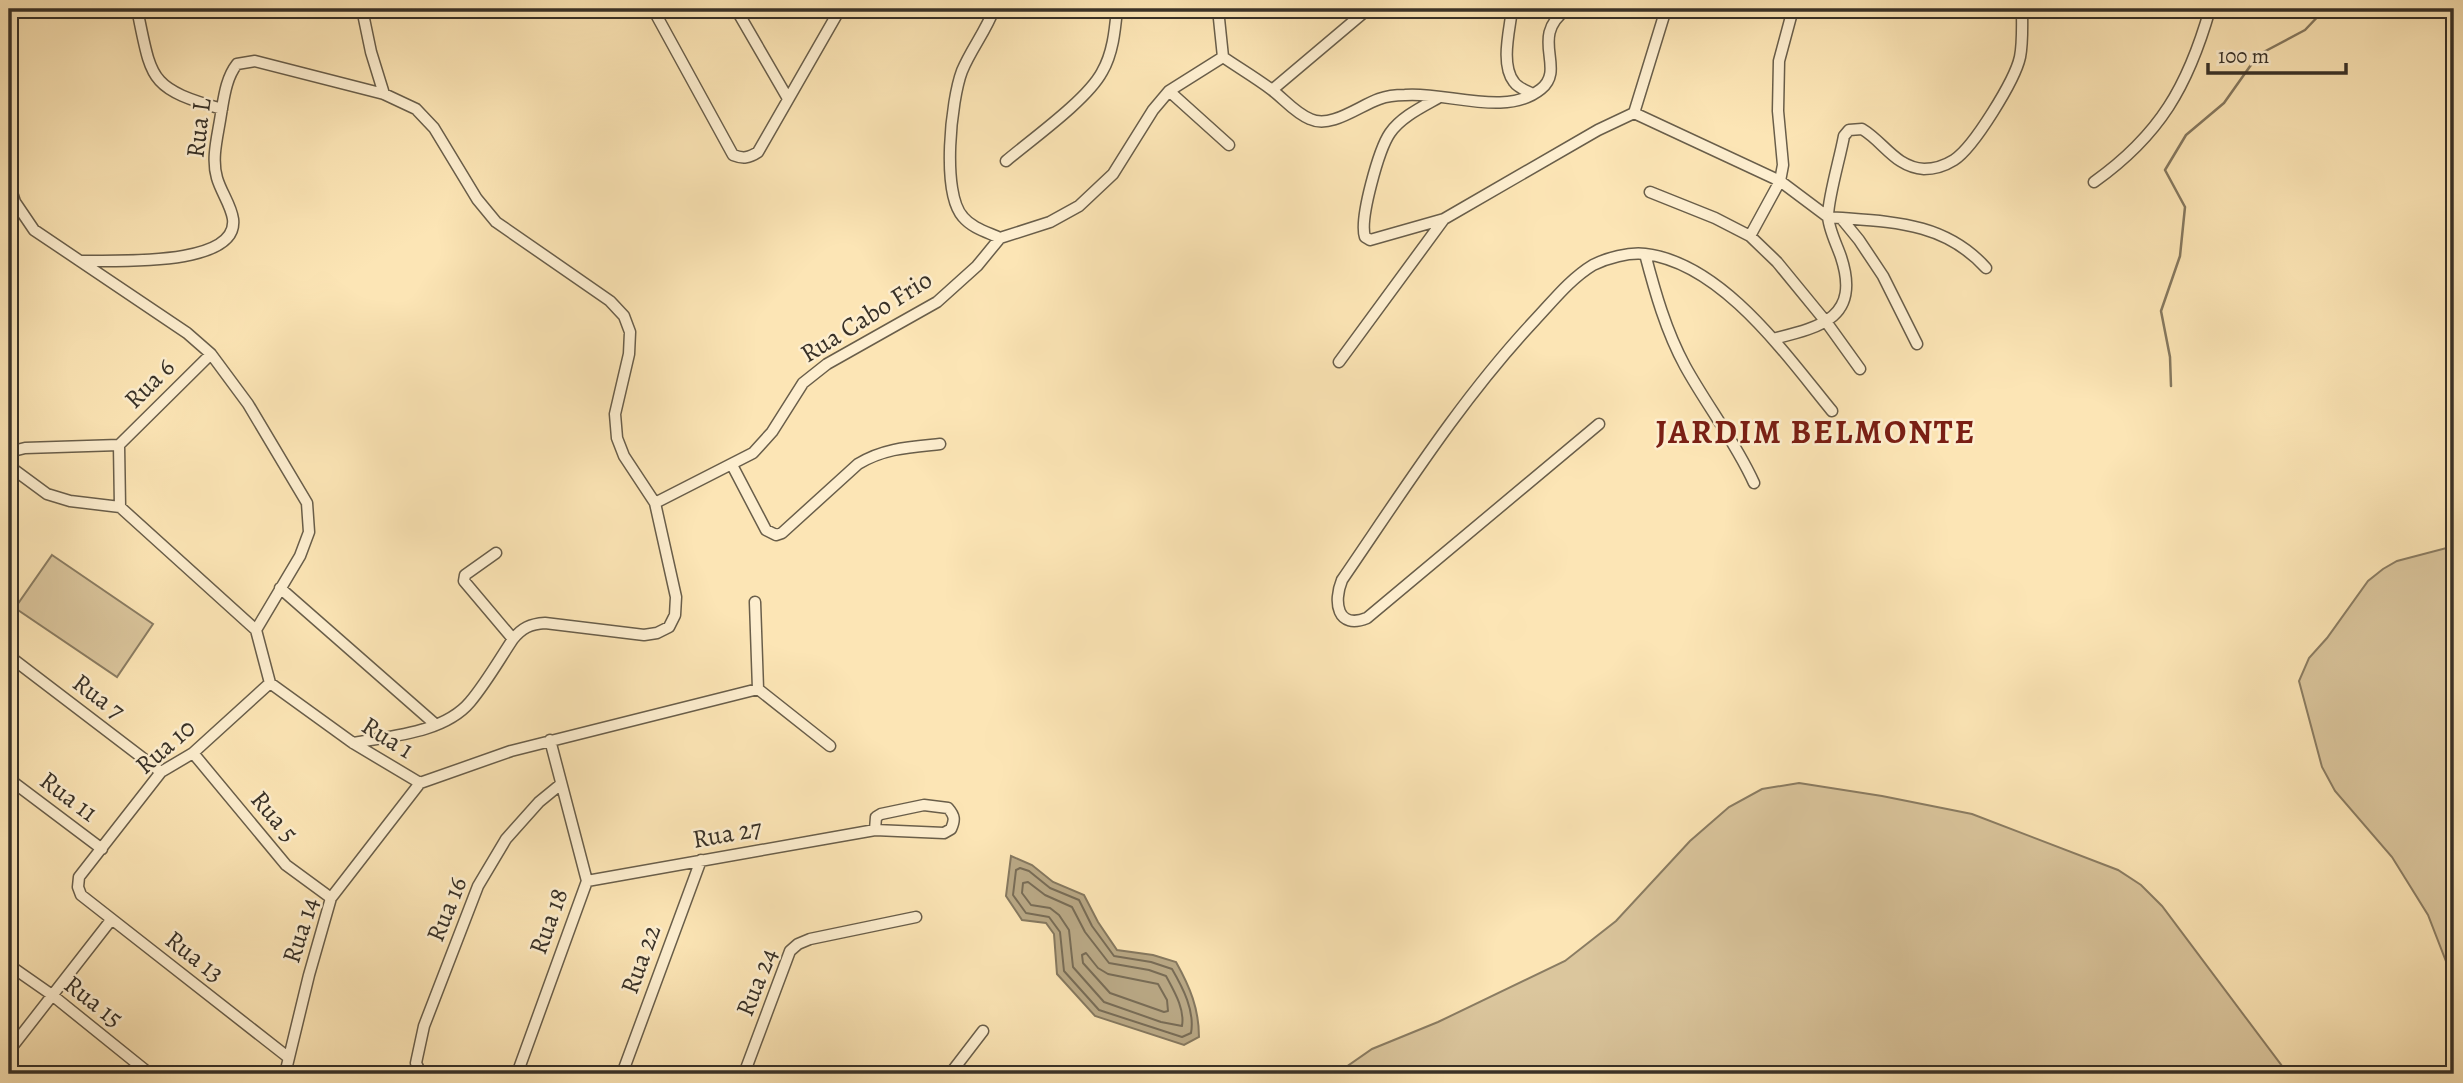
<svg xmlns="http://www.w3.org/2000/svg" width="2463" height="1083" font-family="Alegreya,serif">
  <style>
    .green { fill: #dbc69d; stroke: #8a7c62; stroke-width: 2 }
    .water { fill: #b9a885; stroke: #85785f; stroke-width: 2 }
    .lines { fill: none; stroke-linecap: round; stroke-linejoin: round }
    .shore { stroke: #786c56; stroke-width: 2 }
    .stream { stroke: #85785f; stroke-width: 2.5 }
    .street-casing { stroke: #695e4a; stroke-width: 13 }
    .street { stroke: #fdeecf; stroke-width: 10 }
    .labels { text-anchor: middle; stroke-width: 5; stroke-linejoin: round; paint-order: stroke }
    .street-label { font-size: 26px; fill: #383127; stroke: #fdeecf }
    .district-label { font-size: 33px; font-weight: bold; letter-spacing: 2px; fill: #7a1f14; stroke: #fdeecf }
  </style>
  <rect width="100%" height="100%" fill="#fce5b5"/>
  <filter id="stains"><feTurbulence type="fractalNoise" baseFrequency=".00286" numOctaves="4"/><feColorMatrix values="0 0 0 0 .2 0 0 0 0 .09 0 0 0 0 .02 0 0 0 .5 -.17"/></filter>
  <radialGradient id="worn" r=".72"><stop offset=".6" stop-color="#630" stop-opacity="0"/><stop offset="1" stop-color="#630" stop-opacity=".3"/></radialGradient>
  <!-- green -->
  <path class="green" d="M 2454,546 L 2454,982 L 2428,915 L 2392,857 L 2335,791 L 2322,767 L 2299,681 L 2309,658 L 2327,638 L 2368,581 L 2383,569 L 2397,561 Z
    M 52,555 L 153,624 L 117,677 L 15,608 Z
    M 1799,783 L 1882,796 L 1972,814 L 2118,870 L 2141,885 L 2162,906 L 2288,1074 L 1336,1074 L 1372,1049 L 1438,1022 L 1565,961 L 1616,921 L 1690,841 L 1729,807 L 1762,789 Z"/>
  <!-- water -->
  <path class="water" d="M 1011,856 L 1032,865 L 1053,882 L 1084,895 L 1098,922 L 1117,950 L 1153,955 L 1176,962 C 1190,987 1199,1009 1199,1037 L 1184,1045 L 1095,1016 L 1057,974 L 1054,934 L 1046,923 L 1022,920 L 1006,896 Z"/>
  <g class="lines">
    <!-- shore -->
    <path class="shore" d="M 1020,868 L 1029,871 L 1050,888 L 1079,900 L 1092,926 L 1114,956 L 1151,962 L 1172,969 C 1183,988 1195,1011 1191,1033 L 1182,1037 L 1099,1010 L 1064,971 L 1060,932 L 1049,917 L 1026,913 L 1013,895 L 1016,870 Z
      M 1028,882 L 1045,895 L 1072,907 L 1085,932 L 1109,963 L 1149,970 L 1166,976 C 1174,991 1185,1009 1182,1026 L 1161,1022 L 1104,1002 L 1073,967 L 1069,930 L 1059,915 L 1050,908 L 1031,905 L 1022,893 L 1023,883 Z
      M 1086,953 L 1098,968 L 1108,974 L 1158,984 L 1167,1000 L 1168,1011 L 1164,1012 L 1110,993 L 1083,963 L 1082,955 Z"/>
    <!-- stream -->
    <path class="stream" d="M 2171,386 L 2170,357 L 2161,311 L 2180,256 L 2185,207 L 2165,170 L 2186,135 L 2224,103 L 2258,55 L 2305,30 L 2325,9"/>
    <!-- street casing -->
    <g class="street-casing">
      <path id="street" d="M 137,9 C 152,80 148,88 222,109
        M 362,9 L 371,52 L 384,94
        M 653,9 L 733,155 C 743,159 749,158 758,152 L 840,9
        M 736,9 L 787,97
        M 994,9 C 986,31 971,49 962,71 C 951,100 941,193 963,217 C 972,228 987,232 1000,238
        M 1218,9 L 1223,57 C 1239,68 1256,78 1272,90 C 1284,99 1295,113 1310,119 C 1331,129 1359,106 1379,99 C 1387,96 1397,95 1405,95 C 1445,91 1506,118 1541,89 C 1567,68 1528,37 1567,9
        M 1512,9 C 1510,29 1500,64 1514,82 C 1518,88 1527,91 1533,94
        M 1272,90 L 1368,9
        M 1169,91 L 1229,145
        M 1438,98 C 1422,107 1401,117 1390,133 C 1379,149 1359,219 1365,237 L 1370,240 L 1444,219 L 1598,130 L 1634,113
        M 1634,113 L 1780,181 L 1828,217
        M 1634,113 L 1666,9
        M 1006,161 C 1032,139 1087,100 1102,72 C 1113,53 1115,30 1117,9
        M 2094,182 C 2160,135 2188,86 2210,9
        M 9,183 L 15,202 L 34,230 L 187,333 L 211,354 L 248,404 L 307,503 L 309,532 L 300,556 L 256,630
        M 1650,192 L 1715,218 L 1750,236 L 1777,262 L 1827,323 L 1860,369
        M 1828,217 C 1887,222 1943,220 1986,268
        M 1841,218 L 1859,240 L 1883,276 L 1917,344
        M 1750,236 L 1780,181 L 1783,165 L 1778,111 L 1779,61 L 1793,9
        M 1645,254 C 1655,292 1666,331 1685,366 C 1707,406 1735,441 1754,483
        M 80,261 C 111,260 239,268 233,219 C 231,205 221,192 217,178 C 211,158 218,135 221,114 C 224,97 226,78 237,64 L 255,61 L 384,94 L 416,109 L 434,128 L 477,199 L 496,222 L 610,301 L 624,316 L 630,332 L 629,354 L 615,414 L 617,438 L 624,456 L 655,503 L 676,597 L 675,615 L 669,627 L 657,633 L 644,635 L 545,623 C 530,624 522,628 513,639 C 499,660 486,683 470,702 C 444,733 390,736 353,743
        M 1773,339 C 1821,327 1861,318 1841,257 C 1837,245 1828,228 1828,215 C 1829,194 1840,158 1844,136 L 1849,130 L 1862,129 C 1884,142 1895,167 1924,169 C 1934,169 1946,165 1954,160 C 1974,147 2015,80 2020,57 C 2023,42 2022,24 2022,9
        M 1339,362 L 1444,219
        M 1599,424 L 1367,618 C 1337,630 1333,602 1342,580 C 1403,491 1461,399 1535,320 C 1553,301 1570,279 1593,265 C 1607,258 1629,252 1645,254 C 1722,263 1786,355 1832,411
        M 119,445 L 120,507
        M 9,452 L 25,448 L 119,445 L 211,354
        M 732,465 L 766,530 L 776,535 L 782,533 L 858,464 C 884,448 911,447 940,444
        M 9,466 L 47,494 L 70,501 L 120,507 L 256,630 L 270,683 L 353,743 L 420,783 L 511,751 L 758,689
        M 655,503 L 753,453 L 772,432 L 803,383 L 827,364 L 937,302 L 977,266 L 1000,238 L 1050,222 L 1079,206 L 1113,174 L 1153,110 L 1169,91 L 1223,57
        M 496,553 L 465,575 L 464,581 L 513,639
        M 280,588 L 435,724
        M 755,602 L 758,689
        M 9,656 L 161,772
        M 270,683 L 193,753 L 161,772 L 79,877 L 78,887 L 81,895 L 289,1058
        M 758,689 L 830,746
        M 193,753 L 286,865 L 331,898
        M 9,779 L 102,849
        M 587,881 L 875,830 L 944,833 L 951,829 C 955,820 955,816 948,808 L 924,805 L 881,814 L 876,817 L 875,830
        M 9,965 L 52,995 L 150,1074
        M 12,1047 L 111,920
        M 285,1074 L 309,975 L 331,898 L 420,783
        M 421,1074 L 416,1063 L 424,1026 L 478,886 L 506,839 L 539,802 L 561,784
        M 517,1074 L 587,881 L 550,740
        M 622,1074 L 701,860
        M 744,1074 L 790,951 L 798,944 L 810,939 L 916,917
        M 950,1074 L 983,1031"/>
    </g>
    <!-- street -->
    <use href="#street" class="street"/>
  </g>
  <g class="labels">
    <!-- street labels -->
    <g class="street-label">
      <text transform="translate(198 128) rotate(-83)" y="9">Rua L</text>
      <text transform="translate(866 316) rotate(-32)" y="9">Rua Cabo Frio</text>
      <text transform="translate(149 383) rotate(-45)" y="9">Rua 6</text>
      <text transform="translate(99 696) rotate(37)" y="9">Rua 7</text>
      <text transform="translate(388 737) rotate(32)" y="9">Rua 1</text>
      <text transform="translate(165 746) rotate(-41)" y="9">Rua 10</text>
      <text transform="translate(69 796) rotate(37)" y="9">Rua 11</text>
      <text transform="translate(275 816) rotate(50)" y="9">Rua 5</text>
      <text transform="translate(727 833) rotate(-10)" y="9">Rua 27</text>
      <text transform="translate(446 909) rotate(-68)" y="9">Rua 16</text>
      <text transform="translate(548 921) rotate(-70)" y="9">Rua 18</text>
      <text transform="translate(300 930) rotate(-72)" y="9">Rua 14</text>
      <text transform="translate(195 956) rotate(38)" y="9">Rua 13</text>
      <text transform="translate(640 959) rotate(-70)" y="9">Rua 22</text>
      <text transform="translate(756 982) rotate(-68)" y="9">Rua 24</text>
      <text transform="translate(94 1001) rotate(38)" y="9">Rua 15</text>
    </g>
    <!-- district labels -->
    <g class="district-label">
      <text x="1816" y="443">JARDIM BELMONTE</text>
    </g>
  </g>
  <!-- margin -->
  <rect width="2463" height="1083" fill="none" stroke="#fce5b5" stroke-width="35"/>
  <rect x="10" y="10" width="2442" height="1062" fill="none" stroke="#383127" stroke-width="3.5"/>
  <rect x="18" y="18" width="2428" height="1048" fill="none" stroke="#383127" stroke-width="2"/>
  <!-- scale -->
  <path d="M2208 63v10h138v-10" fill="none" stroke="#383127" stroke-width="3.5"/>
  <text x="2218" y="63" font-size="21" fill="#383127" stroke="#fdeecf" stroke-width="5" paint-order="stroke">100 m</text>
  <rect width="100%" height="100%" filter="url(#stains)"/>
  <rect width="100%" height="100%" fill="url(#worn)"/>
</svg>
